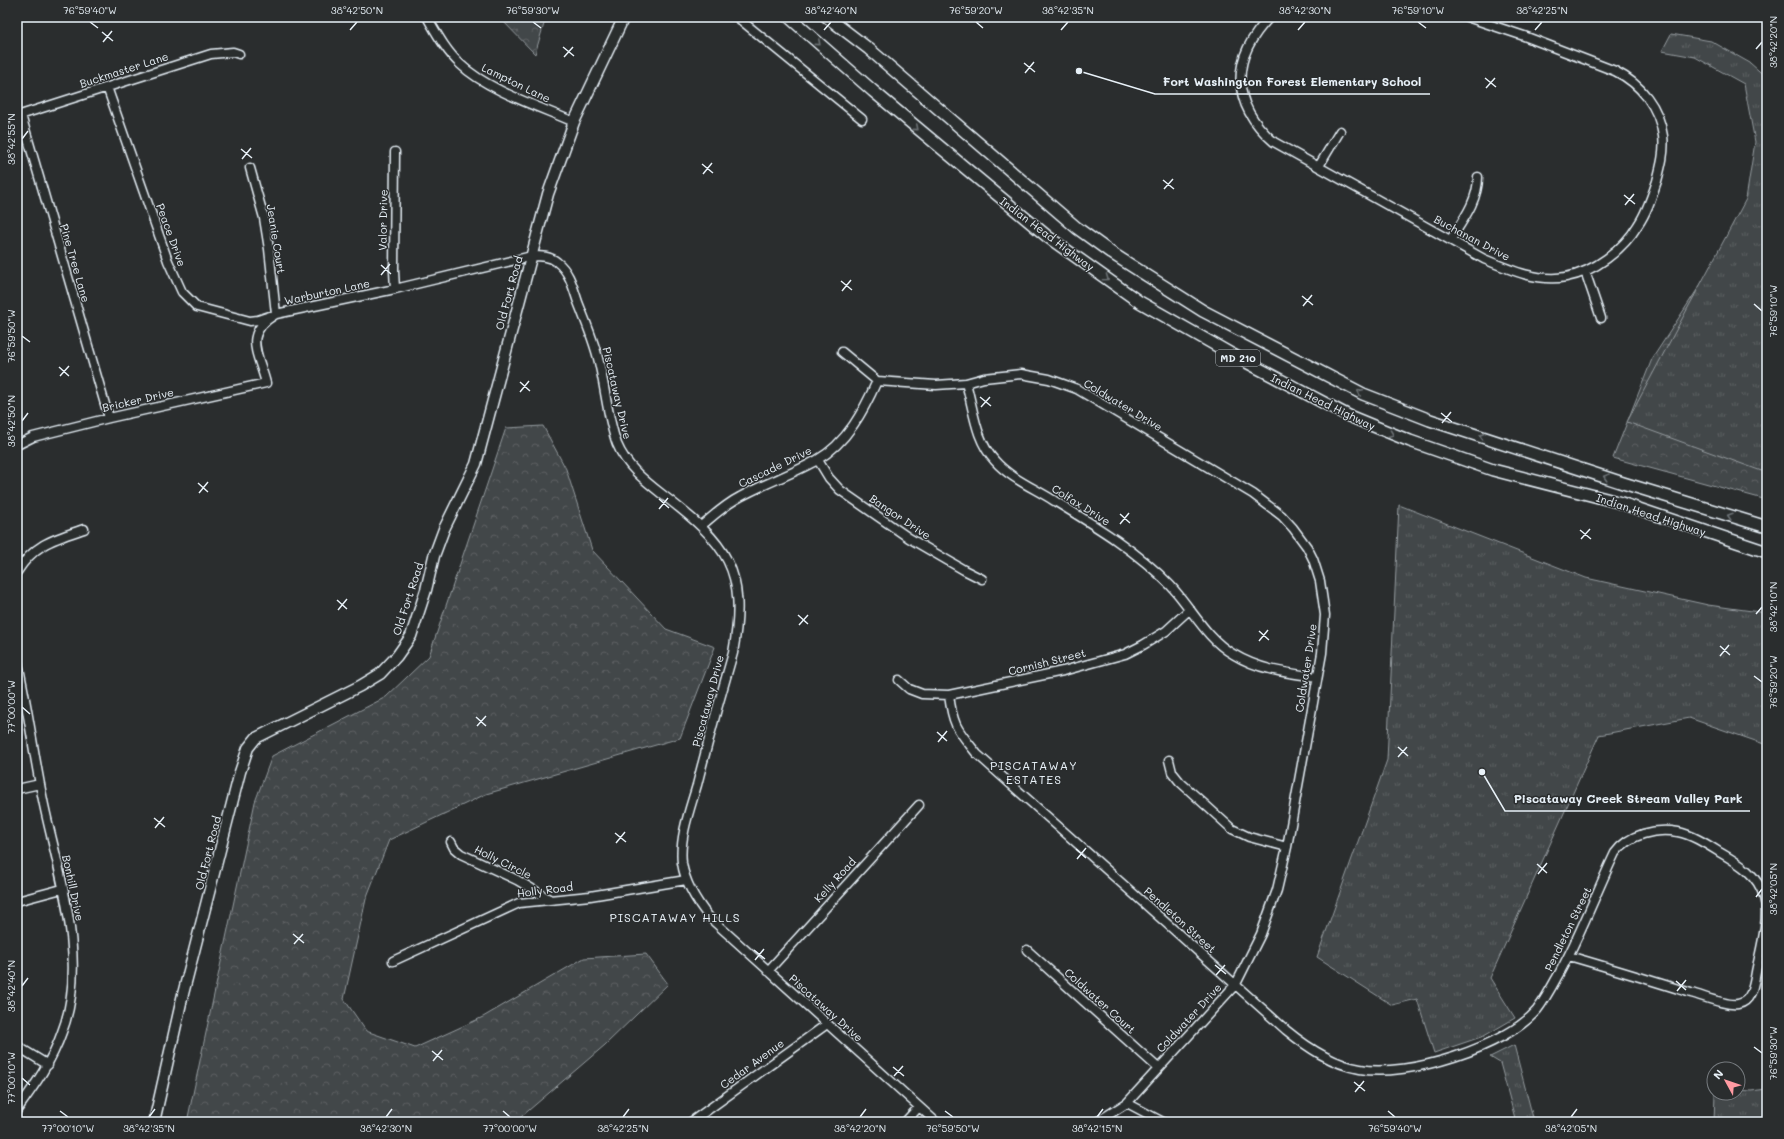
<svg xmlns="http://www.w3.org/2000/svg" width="1784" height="1139" font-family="Mali,sans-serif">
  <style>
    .forest { fill: url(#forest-crowns); stroke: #959ca0 }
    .park { fill: url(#park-tufts); stroke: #959ca0 }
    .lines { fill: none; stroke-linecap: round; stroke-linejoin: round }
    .minor-casing { stroke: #e8f1f8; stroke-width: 11 }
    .major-casing { stroke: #e8f1f8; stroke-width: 13 }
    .highway-casing { stroke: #e8f1f8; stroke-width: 14 }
    .minor { stroke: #2a2d2e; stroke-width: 8 }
    .major { stroke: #2a2d2e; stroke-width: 10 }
    .highway { stroke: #2a2d2e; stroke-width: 11 }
    .oneway { stroke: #6c7275 }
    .ticks { fill: none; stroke: #e8f1f8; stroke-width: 1.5 }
    .labels { text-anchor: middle; stroke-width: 3; stroke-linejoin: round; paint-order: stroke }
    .shield { fill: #2a2d2e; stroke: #afb6bb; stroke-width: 1 }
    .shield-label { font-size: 10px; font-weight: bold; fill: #e8f1f8 }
    .street-label { font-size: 11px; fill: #e8f1f8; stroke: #2a2d2e }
    .neighbourhood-label { font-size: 12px; letter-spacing: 1px; fill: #e8f1f8; stroke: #2a2d2e }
    .leader { fill: none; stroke: #e8f1f8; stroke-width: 1.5 }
    .callout-dot { fill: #e8f1f8; stroke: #2a2d2e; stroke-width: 1.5 }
    .callout-label { font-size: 12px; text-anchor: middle; font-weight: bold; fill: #e8f1f8; stroke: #2a2d2e; stroke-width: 3; stroke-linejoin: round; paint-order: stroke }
    .neatline { fill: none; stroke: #e8f1f8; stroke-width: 1.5 }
    .ticks-label { font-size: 10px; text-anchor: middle; fill: #e8f1f8 }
  </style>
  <defs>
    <pattern id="forest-crowns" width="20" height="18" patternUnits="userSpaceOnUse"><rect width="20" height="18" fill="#424648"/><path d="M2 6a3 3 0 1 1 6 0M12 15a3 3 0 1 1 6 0" fill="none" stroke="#5d6163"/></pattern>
    <pattern id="park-tufts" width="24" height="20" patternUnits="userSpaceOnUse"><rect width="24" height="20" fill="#424648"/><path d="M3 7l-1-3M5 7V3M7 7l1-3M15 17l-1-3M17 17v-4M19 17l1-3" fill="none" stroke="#5d6163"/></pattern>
  </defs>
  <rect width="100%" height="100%" fill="#2a2d2e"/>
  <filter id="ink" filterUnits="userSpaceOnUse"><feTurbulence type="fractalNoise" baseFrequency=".025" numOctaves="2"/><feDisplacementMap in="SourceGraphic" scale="8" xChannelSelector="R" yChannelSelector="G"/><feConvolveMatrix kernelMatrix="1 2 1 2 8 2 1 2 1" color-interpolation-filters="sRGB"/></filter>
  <g filter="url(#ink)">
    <!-- forest -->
    <path class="forest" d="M 499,17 L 552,17 L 544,24 L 535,54 Z
      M 1767,193 L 1767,500 L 1613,458 L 1652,359 L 1747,213 Z
      M 543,426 L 566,469 L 592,550 L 666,629 L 715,647 L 680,738 L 486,794 L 389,840 L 366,899 L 344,999 L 366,1031 L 415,1048 L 483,1017 L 584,958 L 646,954 L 668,984 L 605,1045 L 515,1122 L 187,1122 L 255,802 L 272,756 L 386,697 L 429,656 L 506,428 Z"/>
    <!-- park -->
    <path class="park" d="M 1671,34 L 1711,41 L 1750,63 L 1767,78 L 1767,473 L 1627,422 L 1746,199 L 1755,142 L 1744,84 L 1695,57 L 1662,51 Z
      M 1399,505 L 1586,578 L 1708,605 L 1767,613 L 1767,745 L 1689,718 L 1599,735 L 1490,978 L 1515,1018 L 1484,1036 L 1434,1053 L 1417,999 L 1392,1005 L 1317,957 L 1387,760 Z
      M 1514,1045 L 1532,1114 L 1535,1122 L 1516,1122 L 1500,1063 L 1490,1057 Z
      M 1767,1089 L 1767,1122 L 1714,1122 L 1715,1093 L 1738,1093 L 1738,1090 L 1751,1091 Z"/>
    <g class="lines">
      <!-- minor casing -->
      <g class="minor-casing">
        <path id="minor" d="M 427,17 C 437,34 446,51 460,64 C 487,90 540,107 574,122
          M 737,17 L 862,119
          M 1270,17 C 1230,58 1230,104 1274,142 L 1484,259 C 1510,270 1537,282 1566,277 C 1594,272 1623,250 1638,225 C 1647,212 1652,196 1657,181 C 1661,166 1665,151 1663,136 C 1659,107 1641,84 1615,71 L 1524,36 L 1467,17
          M 107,87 L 168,261 L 182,292 L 197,307 L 250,321 L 258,320 L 276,314 L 269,249 L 264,218 L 250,168
          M 21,115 L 109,418
          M 17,116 L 211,54 L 233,52 L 239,54
          M 395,152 L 394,271 L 395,289
          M 1319,166 L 1340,131
          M 1451,239 C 1463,220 1478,201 1478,177
          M 1585,271 L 1601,318
          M 842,352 L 877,381 L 936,385 L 966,383 L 984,378 L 1021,374 L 1049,379 L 1077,389 L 1253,494 L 1282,516 L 1293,528 L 1307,547 L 1313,559 L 1320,581 L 1325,615 L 1322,653 L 1287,847 L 1277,890 L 1261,934 L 1236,984 L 1127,1103 L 1097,1122
          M 966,383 C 974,411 975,439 995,461 C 1010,478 1034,488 1053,500 C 1094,525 1136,550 1170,585 C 1191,607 1206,639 1233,654 C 1259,670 1287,673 1317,677
          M 17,445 L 33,437 L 109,418 L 266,383 C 258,352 242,334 276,314 L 395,289 L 532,256 C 541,256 550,256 557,262 C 570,272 573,288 578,302 C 586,323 596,345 600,367 C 606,393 608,420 617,444 C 626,466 645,481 663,495 C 727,544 748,569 733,653 C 720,697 708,741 697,785 C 690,809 679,838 682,863 C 685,883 696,901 709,917 L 936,1122
          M 818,460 L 829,478 L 840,490 L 909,538 L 964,570 L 982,579
          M 701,526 C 713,516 726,504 740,497 C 765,483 793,474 817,460 C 847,443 864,410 877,381
          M 17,572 C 34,544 54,539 84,529
          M 17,659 C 28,708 34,757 44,805 C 59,875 89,963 62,1032 C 52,1061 35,1085 17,1110
          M 899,680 L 909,689 L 922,694 L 949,695 L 1063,671 L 1125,654 L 1143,645 L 1166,631 L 1190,609
          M 949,695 C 953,727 958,730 977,754 L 1286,1030 C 1308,1048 1332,1064 1360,1069 C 1407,1078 1506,1047 1537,1010 C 1544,1001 1550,990 1556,979 C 1579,939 1595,895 1615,853 C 1629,834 1656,828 1678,832 C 1693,835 1708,845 1721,853 C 1740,864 1758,875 1764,897 C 1770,918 1760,951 1756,972 C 1754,983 1752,1002 1738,1004 C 1726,1006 1703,996 1691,993 C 1650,980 1610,968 1569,956
          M 1169,760 L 1172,772 L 1180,782 L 1232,829 L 1249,837 L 1287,847
          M 17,789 L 40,784
          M 451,842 L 454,848 L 461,854 L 517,880 L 549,899
          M 17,901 L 62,889
          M 1027,950 L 1158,1068
          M 393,961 L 519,903 L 590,896 L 686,880
          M 768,971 L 919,805
          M 17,1046 L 48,1065
          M 1127,1103 L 1163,1122
          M 691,1122 L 827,1024
          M 905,1122 L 919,1107"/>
      </g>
      <!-- major casing -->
      <g class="major-casing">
        <path id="major" d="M 154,1122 L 183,994 L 240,772 L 248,748 L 256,738 L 360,686 L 380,674 L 397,656 L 411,636 L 426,590 L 434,556 L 444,529 L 476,464 L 548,194 L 574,122 L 624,17"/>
      </g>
      <!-- highway casing -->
      <g class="highway-casing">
        <path id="highway" d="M 789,17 L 873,91 L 1048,237 L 1138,301 L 1233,355 L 1349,416 L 1410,441 L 1493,470 L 1618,502 L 1767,552
          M 827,17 L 869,49 L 1077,228 L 1113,254 L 1203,311 L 1363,394 L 1430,420 L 1623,483 L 1767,527"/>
      </g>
      <!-- minor -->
      <use href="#minor" class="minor"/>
      <!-- major -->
      <use href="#major" class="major"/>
      <!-- highway -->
      <use href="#highway" class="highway"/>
    </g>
    <!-- one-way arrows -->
    <defs><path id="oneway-chevron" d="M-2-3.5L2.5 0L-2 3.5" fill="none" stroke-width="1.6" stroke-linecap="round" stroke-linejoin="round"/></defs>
    <g class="oneway">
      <use href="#oneway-chevron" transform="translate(818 43) rotate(41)"/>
      <use href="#oneway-chevron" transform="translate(916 128) rotate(40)"/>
      <use href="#oneway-chevron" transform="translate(1106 278) rotate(35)"/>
      <use href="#oneway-chevron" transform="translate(1360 392) rotate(-154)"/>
      <use href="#oneway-chevron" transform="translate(1391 434) rotate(21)"/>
      <use href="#oneway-chevron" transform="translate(1482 436) rotate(-162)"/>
      <use href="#oneway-chevron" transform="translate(1606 477) rotate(-162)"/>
      <use href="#oneway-chevron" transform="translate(1730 516) rotate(-163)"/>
    </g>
  </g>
  <!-- ticks -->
  <path class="ticks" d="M 90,22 L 98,28M 533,22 L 541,28M 976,22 L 983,28M 1418,22 L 1426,28M 350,30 L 357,22M 824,30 L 831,22M 1061,30 L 1068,22M 1298,30 L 1305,22M 1535,30 L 1542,22M 102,32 L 113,41M 103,42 L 112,31M 563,47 L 574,56M 1756,49 L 1762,42M 564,57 L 573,47M 1024,63 L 1035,72M 1025,73 L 1034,62M 1485,78 L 1496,87M 1486,88 L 1495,78M 22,139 L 28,131M 241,149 L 252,158M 242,159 L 251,148M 702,164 L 713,173M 703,174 L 712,163M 1163,180 L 1174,189M 1164,189 L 1173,179M 1624,195 L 1635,204M 1625,205 L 1634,194M 381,265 L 391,274M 381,275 L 390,264M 841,281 L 852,290M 842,291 L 851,280M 1302,296 L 1313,305M 1754,304 L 1762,311M 1303,306 L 1312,295M 22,336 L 30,342M 59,367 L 69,376M 60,376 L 69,366M 520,382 L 530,391M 520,392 L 529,381M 980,397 L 991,406M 981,407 L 990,397M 1441,413 L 1452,422M 22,421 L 28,413M 1442,423 L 1451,412M 198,483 L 208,492M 199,493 L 208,482M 659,499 L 669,508M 659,509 L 668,498M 1120,514 L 1130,523M 1120,524 L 1129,513M 1580,530 L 1591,539M 1581,539 L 1590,529M 337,600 L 347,609M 338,610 L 347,599M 1756,614 L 1762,607M 798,615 L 808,624M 799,625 L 808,615M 1259,631 L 1269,640M 1259,641 L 1268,630M 1720,646 L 1730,655M 1720,656 L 1729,645M 1754,676 L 1762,682M 22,707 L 30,714M 476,717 L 486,726M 477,726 L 486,716M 937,732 L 947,741M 938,742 L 947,731M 1398,747 L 1408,756M 1398,757 L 1407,747M 154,818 L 165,827M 155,828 L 164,817M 615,833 L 626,842M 616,843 L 625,832M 1076,849 L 1086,858M 1077,859 L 1086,848M 1537,864 L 1547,873M 1538,874 L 1547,863M 1756,897 L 1762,889M 293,934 L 304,943M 294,944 L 303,934M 754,950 L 765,959M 755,960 L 764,949M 1215,965 L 1226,974M 1216,975 L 1225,965M 1676,981 L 1686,990M 22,986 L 28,978M 1677,991 L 1686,980M 1754,1047 L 1762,1053M 432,1051 L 443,1060M 433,1061 L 442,1050M 893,1067 L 904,1076M 894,1076 L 903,1066M 22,1078 L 30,1085M 1354,1082 L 1365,1091M 1355,1092 L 1364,1081M 60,1111 L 68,1117M 503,1111 L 510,1117M 945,1111 L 953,1117M 1388,1111 L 1395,1117M 149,1117 L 155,1109M 386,1117 L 392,1109M 623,1117 L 629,1109M 860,1117 L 866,1109M 1097,1117 L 1103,1109M 1571,1117 L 1577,1109"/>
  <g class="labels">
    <!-- shield labels -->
    <rect class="shield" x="1216" y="350" width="44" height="16" rx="3"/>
    <g class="shield-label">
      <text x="1238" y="362">MD 210</text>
    </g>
    <!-- street labels -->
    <g class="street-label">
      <text transform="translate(124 70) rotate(-18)" y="4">Buckmaster Lane</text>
      <text transform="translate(516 83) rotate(26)" y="4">Lampton Lane</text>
      <text transform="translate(383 220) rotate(-89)" y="4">Valor Drive</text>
      <text transform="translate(1047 234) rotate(37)" y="4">Indian Head Highway</text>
      <text transform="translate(171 235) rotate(70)" y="4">Peace Drive</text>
      <text transform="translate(1472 238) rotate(28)" y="4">Buchanan Drive</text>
      <text transform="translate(276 239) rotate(81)" y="4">Jeanie Court</text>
      <text transform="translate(75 263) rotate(74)" y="4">Pine Tree Lane</text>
      <text transform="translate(327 292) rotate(-12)" y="4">Warburton Lane</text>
      <text transform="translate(509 293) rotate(-75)" y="4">Old Fort Road</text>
      <text transform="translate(617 393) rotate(77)" y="4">Piscataway Drive</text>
      <text transform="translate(138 400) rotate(-13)" y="4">Bricker Drive</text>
      <text transform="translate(1323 402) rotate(26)" y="4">Indian Head Highway</text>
      <text transform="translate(1123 405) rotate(31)" y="4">Coldwater Drive</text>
      <text transform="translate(775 467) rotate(-26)" y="4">Cascade Drive</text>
      <text transform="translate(1081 505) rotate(32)" y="4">Colfax Drive</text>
      <text transform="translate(1651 515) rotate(18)" y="4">Indian Head Highway</text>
      <text transform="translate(900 517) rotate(34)" y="4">Bangor Drive</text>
      <text transform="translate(408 599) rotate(-72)" y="4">Old Fort Road</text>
      <text transform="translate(1047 662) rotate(-14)" y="4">Cornish Street</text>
      <text transform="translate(1306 668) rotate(-81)" y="4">Coldwater Drive</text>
      <text transform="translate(708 701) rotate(-75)" y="4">Piscataway Drive</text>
      <text transform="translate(208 853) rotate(-76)" y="4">Old Fort Road</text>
      <text transform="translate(503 862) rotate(26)" y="4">Holly Circle</text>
      <text transform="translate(835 880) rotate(-48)" y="4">Kelly Road</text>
      <text transform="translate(73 888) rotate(78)" y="4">Bonhill Drive</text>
      <text transform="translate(545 890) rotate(-7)" y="4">Holly Road</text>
      <text transform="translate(1180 920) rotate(42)" y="4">Pendleton Street</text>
      <text transform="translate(1568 929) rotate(-64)" y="4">Pendleton Street</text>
      <text transform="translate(1100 1001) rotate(42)" y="4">Coldwater Court</text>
      <text transform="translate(826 1008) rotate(42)" y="4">Piscataway Drive</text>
      <text transform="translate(1189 1018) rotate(-47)" y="4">Coldwater Drive</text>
      <text transform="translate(752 1064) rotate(-36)" y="4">Cedar Avenue</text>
    </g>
    <!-- neighbourhood labels -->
    <g class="neighbourhood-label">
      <text x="1034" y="770">PISCATAWAY<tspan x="1034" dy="14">ESTATES</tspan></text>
      <text x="675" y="922">PISCATAWAY HILLS</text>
    </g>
  </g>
  <!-- callouts -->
  <path class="leader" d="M1079 71L1155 94H1430M1482 772L1505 811H1750"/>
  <g class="callout-dot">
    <circle cx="1079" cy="71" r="4"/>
    <circle cx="1482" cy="772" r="4"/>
  </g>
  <g class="callout-label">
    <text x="1292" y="86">Fort Washington Forest Elementary School</text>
    <text x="1628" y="803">Piscataway Creek Stream Valley Park</text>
  </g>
  <!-- margin -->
  <rect width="1784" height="1139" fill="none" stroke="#2a2d2e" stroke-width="44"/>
  <!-- north arrow -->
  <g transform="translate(1726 1081) rotate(310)"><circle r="19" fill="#2a2d2e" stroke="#767b7f"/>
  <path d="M0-3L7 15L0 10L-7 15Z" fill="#ff9aa2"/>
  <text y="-6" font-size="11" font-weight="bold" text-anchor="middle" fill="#e8f1f8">N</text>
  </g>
  <rect x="22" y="22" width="1740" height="1095" class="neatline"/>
  <g class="ticks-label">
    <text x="90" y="14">76°59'40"W</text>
    <text x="357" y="14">38°42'50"N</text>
    <text x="533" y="14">76°59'30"W</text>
    <text x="831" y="14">38°42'40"N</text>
    <text x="976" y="14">76°59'20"W</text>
    <text x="1068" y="14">38°42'35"N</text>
    <text x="1305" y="14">38°42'30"N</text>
    <text x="1418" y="14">76°59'10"W</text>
    <text x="1542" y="14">38°42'25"N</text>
    <text transform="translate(1773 42) rotate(-90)" y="4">38°42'20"N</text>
    <text transform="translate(11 139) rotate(-90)" y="4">38°42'55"N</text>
    <text transform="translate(1773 311) rotate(-90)" y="4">76°59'10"W</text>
    <text transform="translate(11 336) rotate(-90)" y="4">76°59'50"W</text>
    <text transform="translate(11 421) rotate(-90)" y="4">38°42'50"N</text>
    <text transform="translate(1773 607) rotate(-90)" y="4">38°42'10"N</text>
    <text transform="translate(1773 682) rotate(-90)" y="4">76°59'20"W</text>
    <text transform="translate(11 707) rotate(-90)" y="4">77°00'00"W</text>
    <text transform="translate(1773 889) rotate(-90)" y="4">38°42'05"N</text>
    <text transform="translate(11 986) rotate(-90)" y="4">38°42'40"N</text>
    <text transform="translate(1773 1053) rotate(-90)" y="4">76°59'30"W</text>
    <text transform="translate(11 1078) rotate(-90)" y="4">77°00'10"W</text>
    <text x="68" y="1132">77°00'10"W</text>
    <text x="149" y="1132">38°42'35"N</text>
    <text x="386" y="1132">38°42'30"N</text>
    <text x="510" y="1132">77°00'00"W</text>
    <text x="623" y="1132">38°42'25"N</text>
    <text x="860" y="1132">38°42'20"N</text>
    <text x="953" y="1132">76°59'50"W</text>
    <text x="1097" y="1132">38°42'15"N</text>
    <text x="1395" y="1132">76°59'40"W</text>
    <text x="1571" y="1132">38°42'05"N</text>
  </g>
</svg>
